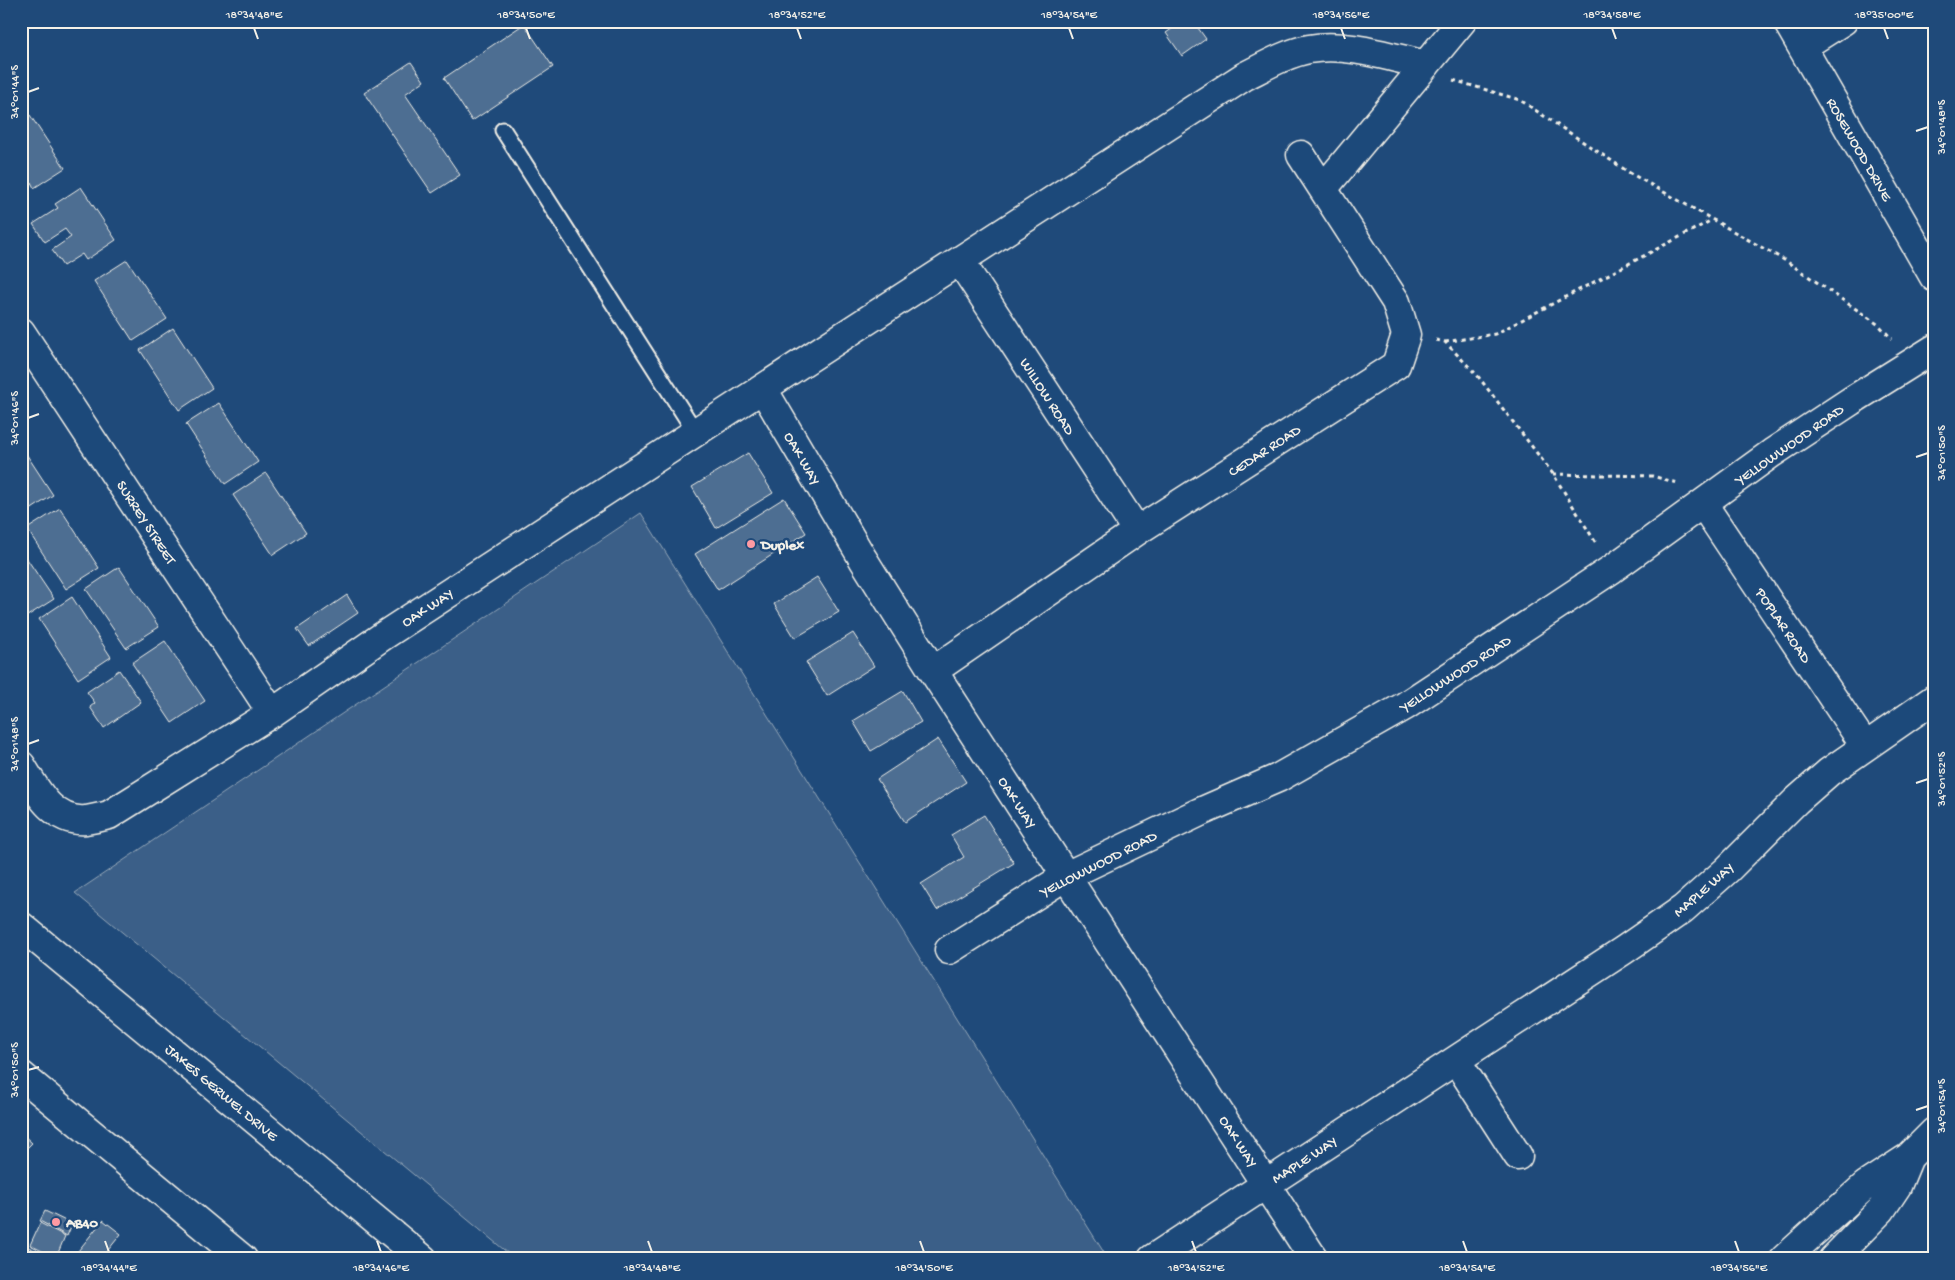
<svg xmlns="http://www.w3.org/2000/svg" width="1955" height="1280" font-family="'Gochi Hand',sans-serif">
  <style>
    .green { fill: #3a5f88; stroke: #97a8b8 }
    .building { fill: #4d6e92; stroke: #f4f1e8 }
    .lines { fill: none; stroke-linecap: round; stroke-linejoin: round }
    .service-casing { stroke: #f4f1e8; stroke-width: 19 }
    .minor-casing { stroke: #f4f1e8; stroke-width: 31 }
    .secondary-casing { stroke: #f4f1e8; stroke-width: 31 }
    .primary-casing { stroke: #f4f1e8; stroke-width: 31 }
    .path { stroke: #f4f1e8; stroke-width: 3; stroke-dasharray: 4 4; stroke-linecap: butt }
    .service { stroke: #1f4a7a; stroke-width: 15 }
    .minor { stroke: #1f4a7a; stroke-width: 28 }
    .secondary { stroke: #1f4a7a; stroke-width: 28 }
    .primary { stroke: #1f4a7a; stroke-width: 28 }
    .ticks { fill: none; stroke: #f4f1e8; stroke-width: 2 }
    .poi-dot { fill: #ff9aa2; stroke: #1f4a7a; stroke-width: 2 }
    .labels { text-anchor: middle; stroke-width: 5; stroke-linejoin: round; paint-order: stroke }
    .street-label { font-size: 15px; fill: #f4f1e8; stroke: #1f4a7a }
    .poi-label { font-size: 15px; font-weight: bold; fill: #f4f1e8; stroke: #1f4a7a; text-anchor: start }
    .neatline { fill: none; stroke: #f4f1e8; stroke-width: 2 }
    .ticks-label { font-size: 12px; text-anchor: middle; fill: #f4f1e8 }
  </style>
  <rect width="100%" height="100%" fill="#1f4a7a"/>
  <filter id="ink" filterUnits="userSpaceOnUse"><feTurbulence type="fractalNoise" baseFrequency=".02" numOctaves="2"/><feDisplacementMap in="SourceGraphic" scale="10" xChannelSelector="R" yChannelSelector="G"/><feConvolveMatrix kernelMatrix="1 2 1 2 8 2 1 2 1" color-interpolation-filters="sRGB"/></filter>
  <g filter="url(#ink)">
    <!-- green -->
    <path class="green" d="M 641,513 L 1108,1259 L 515,1259 L 75,893 Z"/>
    <!-- building -->
    <path class="building" d="M 1183,21 L 1193,21 L 1206,39 L 1182,56 L 1166,33 Z
      M 524,24 L 553,67 L 472,121 L 444,78 Z
      M 411,62 L 424,81 L 405,94 L 460,175 L 432,193 L 364,93 Z
      M 30,115 L 65,168 L 34,188 L 31,182 L 21,188 L 21,121 Z
      M 81,187 L 116,240 L 86,260 L 82,254 L 63,266 L 52,250 L 71,237 L 65,229 L 45,242 L 33,224 L 58,208 L 55,204 Z
      M 127,260 L 167,319 L 133,341 L 94,281 Z
      M 173,328 L 212,388 L 179,410 L 140,350 Z
      M 219,403 L 258,462 L 225,484 L 186,424 Z
      M 21,446 L 53,495 L 21,516 Z
      M 748,453 L 773,493 L 716,528 L 692,487 Z
      M 266,473 L 306,533 L 273,555 L 233,495 Z
      M 784,498 L 806,533 L 718,590 L 695,554 Z
      M 60,508 L 99,568 L 66,589 L 27,529 Z
      M 21,550 L 54,599 L 21,620 Z
      M 119,567 L 159,627 L 126,648 L 86,589 Z
      M 817,577 L 839,612 L 795,638 L 774,604 Z
      M 347,595 L 358,613 L 309,646 L 297,629 Z
      M 72,597 L 111,657 L 78,679 L 39,619 Z
      M 853,633 L 874,666 L 827,696 L 806,662 Z
      M 165,641 L 205,701 L 172,723 L 132,663 Z
      M 119,670 L 141,702 L 104,728 L 90,707 L 95,703 L 87,692 Z
      M 903,691 L 921,722 L 871,751 L 853,721 Z
      M 938,739 L 966,782 L 905,822 L 877,779 Z
      M 984,815 L 1014,863 L 937,910 L 921,884 L 964,857 L 951,835 Z
      M 21,1133 L 32,1143 L 21,1154 Z
      M 45,1211 L 72,1224 L 67,1236 L 40,1221 Z
      M 103,1220 L 121,1234 L 101,1259 L 78,1259 L 74,1256 Z
      M 40,1223 L 65,1236 L 56,1258 L 30,1245 Z
      M 28,1247 L 44,1254 L 42,1259 L 23,1259 Z"/>
    <g class="lines">
      <!-- service casing -->
      <g class="service-casing">
        <path id="service" d="M 503,130 L 696,433"/>
      </g>
      <!-- minor casing -->
      <g class="minor-casing">
        <path id="minor" d="M 1787,21 L 1934,277
          M 1802,47 L 1843,21
          M 1323,189 L 1462,21
          M 960,261 L 1137,531
          M 21,332 L 272,713
          M 763,389 L 863,559 L 933,671 L 1314,1259
          M 1703,504 L 1865,746
          M 933,671 L 1137,531 L 1396,365 L 1406,335 L 1396,302 L 1301,155
          M 21,765 C 36,789 52,823 86,820 C 93,819 101,817 109,815 L 272,713 L 383,636 L 857,327 L 1245,76 C 1265,66 1287,53 1309,49 C 1346,42 1390,57 1426,65
          M 949,950 L 1066,876 L 1200,812 L 1278,778 L 1405,706 L 1612,569 L 1772,453 L 1851,401 L 1934,349
          M 1456,1060 L 1518,1156
          M 1152,1259 L 1624,950 L 1683,909 L 1727,870 L 1796,801 L 1829,772 L 1934,699"/>
      </g>
      <!-- secondary casing -->
      <g class="secondary-casing">
        <path id="secondary" d="M 1784,1259 L 1866,1185 L 1909,1157 L 1934,1132
          M 1833,1259 L 1881,1210 L 1897,1186 L 1909,1157"/>
      </g>
      <!-- primary casing -->
      <g class="primary-casing">
        <path id="primary" d="M 21,926 L 423,1259
          M 21,1075 L 243,1259"/>
      </g>
      <!-- path -->
      <path class="path" d="M 1453,80 L 1520,100 L 1630,173 L 1786,261 L 1879,325 L 1892,339
        M 1436,340 L 1445,342 L 1477,375 L 1553,474 L 1596,543
        M 1445,342 L 1495,334 L 1712,220
        M 1553,474 L 1652,476 L 1678,483"/>
      <!-- service -->
      <use href="#service" class="service"/>
      <!-- minor -->
      <use href="#minor" class="minor"/>
      <!-- secondary -->
      <use href="#secondary" class="secondary"/>
      <!-- primary -->
      <use href="#primary" class="primary"/>
    </g>
  </g>
  <!-- ticks -->
  <path class="ticks" d="M 254,28 L 258,39M 526,28 L 530,39M 797,28 L 801,39M 1069,28 L 1073,39M 1341,28 L 1345,39M 1612,28 L 1616,39M 1884,28 L 1888,39M 28,92 L 39,88M 1916,131 L 1928,127M 28,418 L 39,414M 1916,457 L 1928,453M 28,744 L 39,740M 1916,783 L 1928,779M 28,1070 L 39,1067M 1916,1110 L 1928,1106M 105,1241 L 109,1252M 377,1241 L 381,1252M 648,1241 L 652,1252M 920,1241 L 924,1252M 1192,1241 L 1196,1252M 1463,1241 L 1467,1252M 1735,1241 L 1739,1252"/>
  <!-- markers -->
  <g class="poi-dot">
    <circle cx="751" cy="544" r="5"/>
    <circle cx="56" cy="1222" r="5"/>
  </g>
  <g class="labels">
    <!-- street labels -->
    <g class="street-label">
      <text transform="translate(1860 149) rotate(60)" y="5">ROSEWOOD DRIVE</text>
      <text transform="translate(1048 396) rotate(57)" y="5">WILLOW ROAD</text>
      <text transform="translate(1789 444) rotate(-35)" y="5">YELLOWWOOD ROAD</text>
      <text transform="translate(1264 450) rotate(-33)" y="5">CEDAR ROAD</text>
      <text transform="translate(803 458) rotate(60)" y="5">OAK WAY</text>
      <text transform="translate(147 522) rotate(57)" y="5">SURREY STREET</text>
      <text transform="translate(427 607) rotate(-33)" y="5">OAK WAY</text>
      <text transform="translate(1784 625) rotate(56)" y="5">POPLAR ROAD</text>
      <text transform="translate(1455 673) rotate(-33)" y="5">YELLOWWOOD ROAD</text>
      <text transform="translate(1018 802) rotate(57)" y="5">OAK WAY</text>
      <text transform="translate(1098 863) rotate(-27)" y="5">YELLOWWOOD ROAD</text>
      <text transform="translate(1703 889) rotate(-41)" y="5">MAPLE WAY</text>
      <text transform="translate(222 1092) rotate(40)" y="5">JAKES GERWEL DRIVE</text>
      <text transform="translate(1239 1141) rotate(57)" y="5">OAK WAY</text>
      <text transform="translate(1304 1159) rotate(-33)" y="5">MAPLE WAY</text>
    </g>
    <!-- poi labels -->
    <g class="poi-label">
      <text x="761" y="549">Duplex</text>
      <text x="66" y="1227">AB40</text>
    </g>
  </g>
  <!-- margin -->
  <rect width="1955" height="1280" fill="none" stroke="#1f4a7a" stroke-width="55"/>
  <rect x="28" y="28" width="1900" height="1224" class="neatline"/>
  <g class="ticks-label">
    <text x="254" y="18">18°34'48"E</text>
    <text x="526" y="18">18°34'50"E</text>
    <text x="797" y="18">18°34'52"E</text>
    <text x="1069" y="18">18°34'54"E</text>
    <text x="1341" y="18">18°34'56"E</text>
    <text x="1612" y="18">18°34'58"E</text>
    <text x="1884" y="18">18°35'00"E</text>
    <text transform="translate(14 92) rotate(-90)" y="4">34°01'44"S</text>
    <text transform="translate(1941 127) rotate(-90)" y="4">34°01'48"S</text>
    <text transform="translate(14 418) rotate(-90)" y="4">34°01'46"S</text>
    <text transform="translate(1941 453) rotate(-90)" y="4">34°01'50"S</text>
    <text transform="translate(14 744) rotate(-90)" y="4">34°01'48"S</text>
    <text transform="translate(1941 779) rotate(-90)" y="4">34°01'52"S</text>
    <text transform="translate(14 1070) rotate(-90)" y="4">34°01'50"S</text>
    <text transform="translate(1941 1106) rotate(-90)" y="4">34°01'54"S</text>
    <text x="109" y="1271">18°34'44"E</text>
    <text x="381" y="1271">18°34'46"E</text>
    <text x="652" y="1271">18°34'48"E</text>
    <text x="924" y="1271">18°34'50"E</text>
    <text x="1196" y="1271">18°34'52"E</text>
    <text x="1467" y="1271">18°34'54"E</text>
    <text x="1739" y="1271">18°34'56"E</text>
  </g>
</svg>
